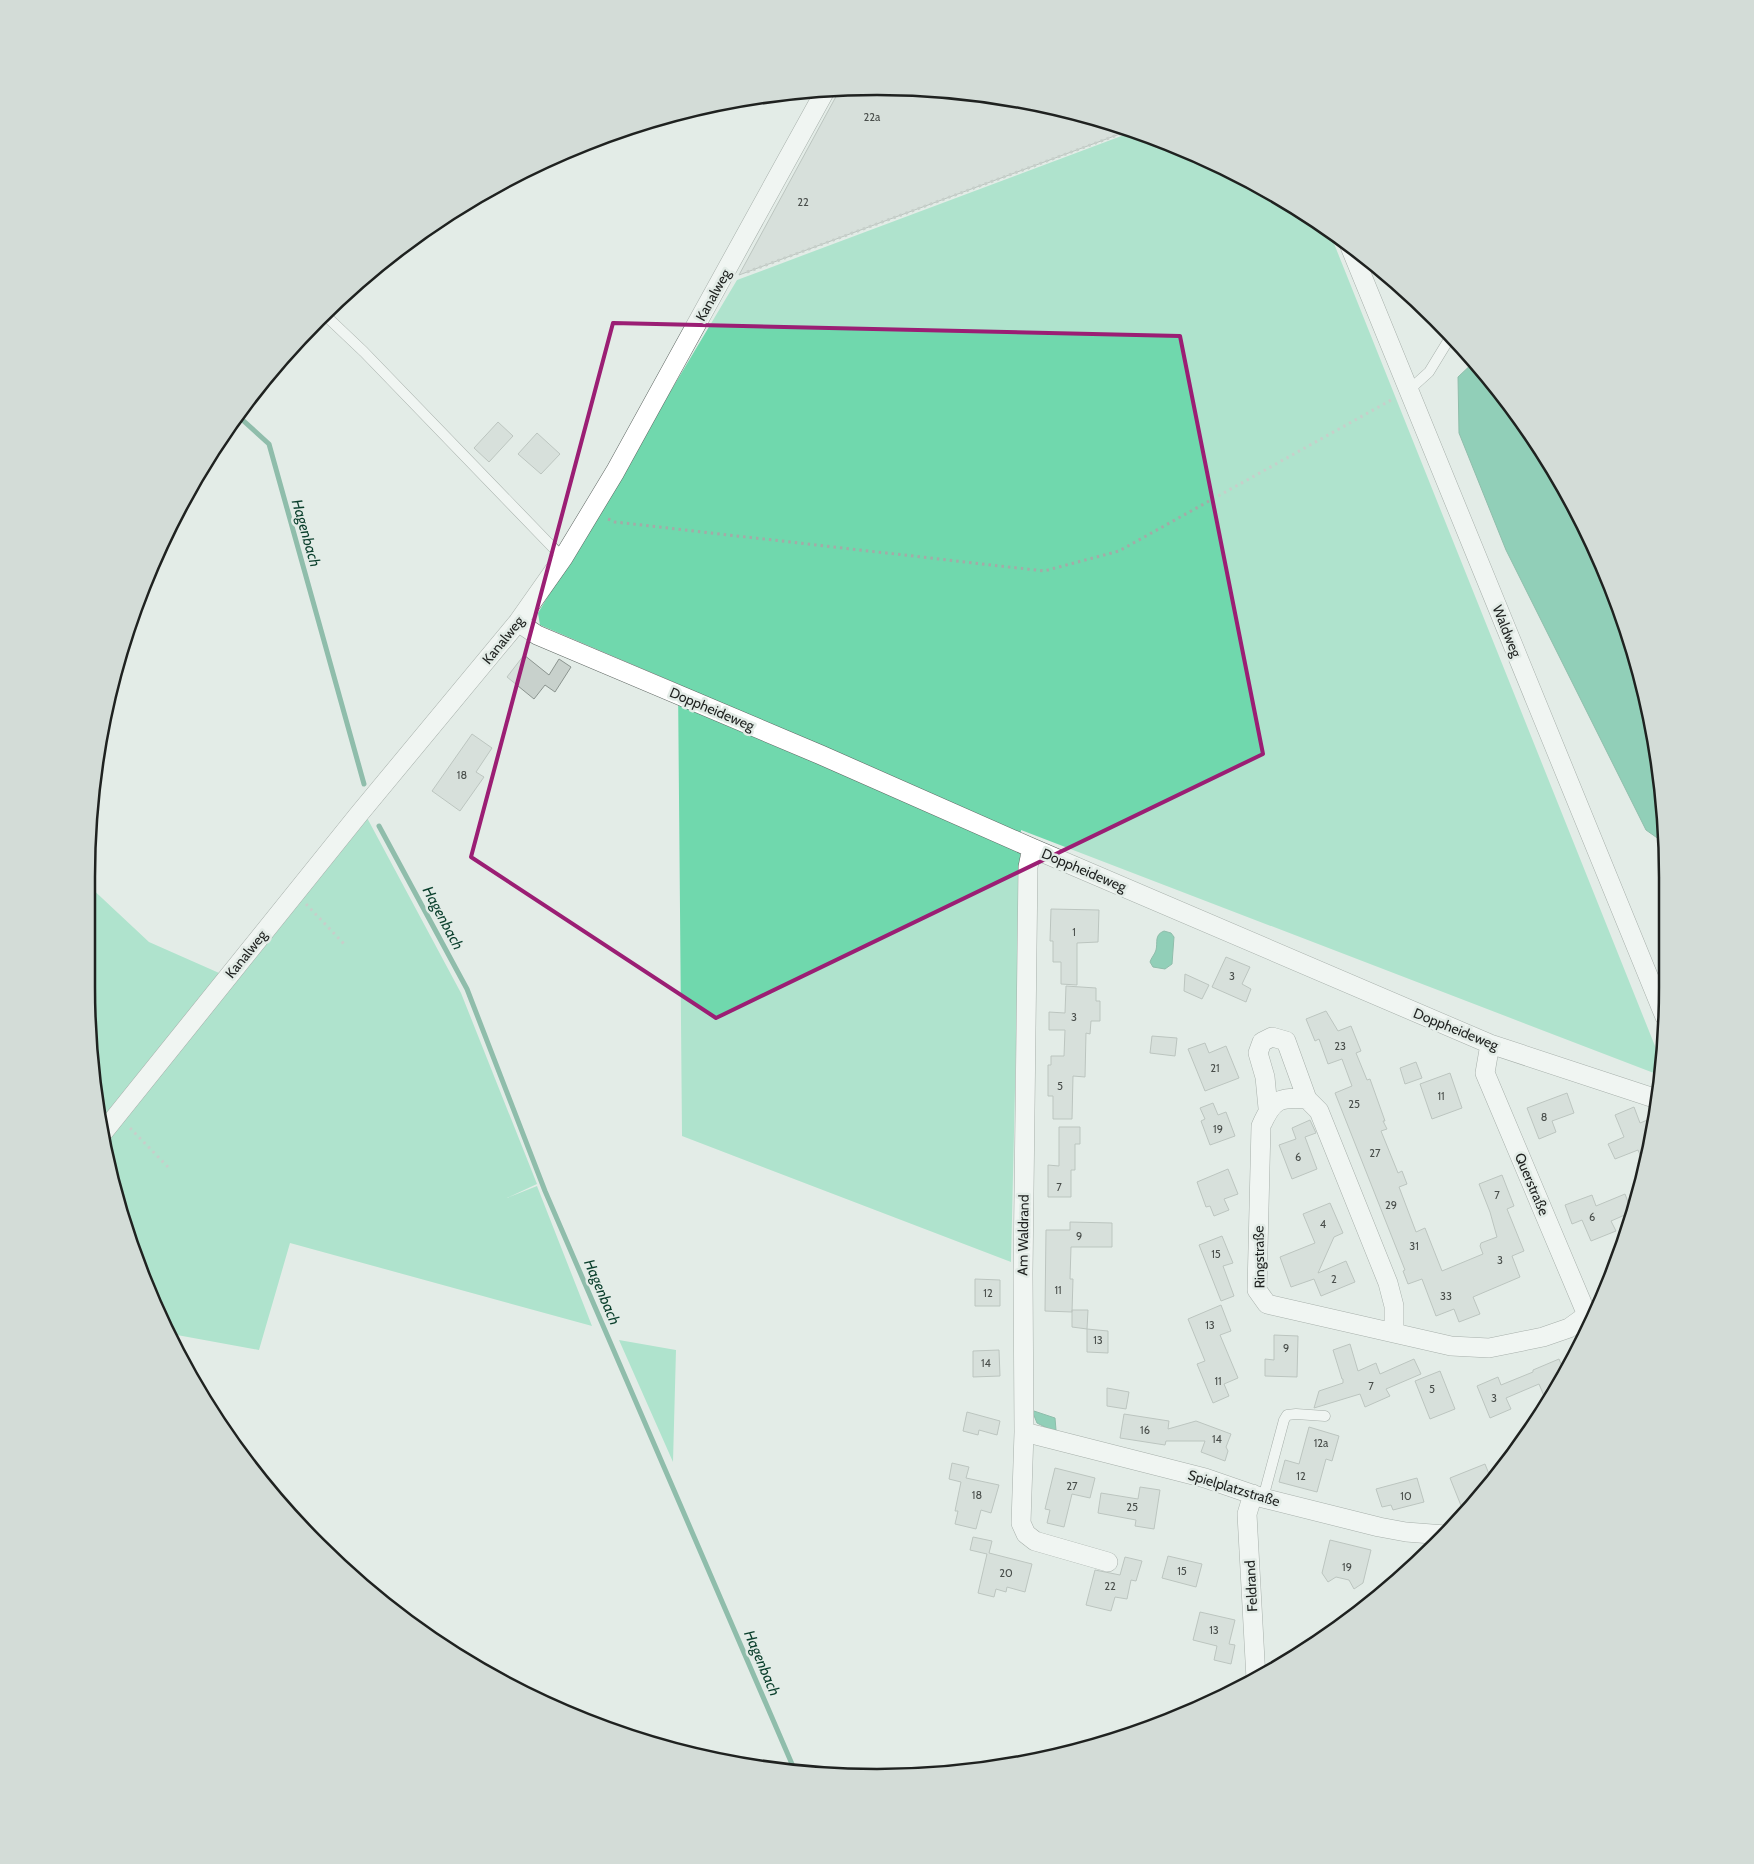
<svg xmlns="http://www.w3.org/2000/svg" width="1754" height="1864" font-family="Cabin,sans-serif">
  <style>
    .green { fill: #70d8ad }
    .water { fill: #2dac7f; stroke: #298362 }
    .lines { fill: none; stroke-linecap: round; stroke-linejoin: round }
    .stream { stroke: #298362; stroke-width: 5 }
    .building { fill: #c8d1cc; stroke: #8b948f }
    .service-casing { stroke: #5d6561; stroke-width: 11 }
    .minor-casing { stroke: #5d6561; stroke-width: 20 }
    .path { stroke: #a4aba7; stroke-width: 3; stroke-dasharray: 2.5 4; stroke-linecap: butt }
    .service { stroke: #fff; stroke-width: 10 }
    .minor { stroke: #fff; stroke-width: 19 }
    .marked { fill: none; stroke: #9b1e74; stroke-width: 4; stroke-linejoin: round }
    .labels { text-anchor: middle; stroke-width: 5; stroke-linejoin: round; paint-order: stroke }
    .number-label { font-size: 11px; fill: #494e4b }
    .street-label { font-size: 14px; fill: #1f2220; stroke: #e3ece7 }
    .water-label { font-size: 15px; font-style: italic; fill: #0a3f2c; stroke: #e3ece7 }
    .rim { fill: none; stroke: #1f2220; stroke-width: 2.5 }
  </style>
  <rect width="100%" height="100%" fill="#e3ece7"/>
  <!-- green -->
  <path class="green" d="M 1132,132 L 1226,168 L 1329,231 L 1661,1061 L 1659,1075 L 1021,830 L 1011,1262 L 682,1136 L 678,684 L 540,625 L 538,613 L 737,280 Z
    M 365,814 L 461,993 L 537,1184 L 507,1198 L 537,1186 L 592,1326 L 290,1243 L 259,1350 L 166,1333 L 128,1241 L 102,1142 L 86,987 L 87,884 L 149,942 L 235,980 Z
    M 619,1340 L 676,1350 L 673,1462 Z"/>
  <!-- water -->
  <path class="water" d="M 1475,361 L 1562,481 L 1626,623 L 1661,774 L 1663,842 L 1646,830 L 1506,550 L 1459,433 L 1458,377 Z
    M 1164,931 L 1171,933 L 1174,937 L 1172,964 L 1165,969 L 1153,967 L 1150,962 C 1151,958 1155,954 1156,950 C 1158,942 1154,935 1164,931 Z
    M 1034,1411 L 1055,1418 L 1056,1430 L 1053,1431 L 1037,1423 L 1033,1413 Z"/>
  <g class="lines">
    <!-- stream -->
    <path class="stream" d="M 237,415 L 269,444 L 364,784
      M 379,826 L 467,989 L 545,1191 L 795,1771"/>
  </g>
  <!-- building -->
  <path class="building" d="M 928,88 L 1081,113 L 1128,131 L 739,275 L 839,91 Z
    M 498,422 L 513,436 L 489,462 L 474,448 Z
    M 537,433 L 560,454 L 541,474 L 518,454 Z
    M 524,655 L 549,675 L 559,659 L 571,667 L 555,692 L 545,685 L 534,699 L 507,677 Z
    M 472,734 L 492,748 L 476,772 L 484,777 L 460,811 L 432,791 Z
    M 1051,909 L 1099,910 L 1098,942 L 1077,943 L 1077,985 L 1061,984 L 1061,962 L 1053,962 L 1053,941 L 1050,941 Z
    M 1226,957 L 1250,967 L 1242,984 L 1251,989 L 1246,1002 L 1212,987 Z
    M 1185,974 L 1209,985 L 1202,999 L 1184,991 Z
    M 1066,986 L 1096,988 L 1096,1001 L 1100,1001 L 1100,1021 L 1091,1021 L 1090,1034 L 1086,1033 L 1085,1077 L 1073,1076 L 1072,1119 L 1053,1119 L 1053,1096 L 1048,1096 L 1048,1065 L 1051,1065 L 1051,1056 L 1064,1056 L 1065,1030 L 1049,1030 L 1049,1012 L 1065,1013 Z
    M 1326,1011 L 1338,1031 L 1351,1026 L 1361,1051 L 1356,1053 L 1367,1080 L 1370,1079 L 1385,1121 L 1383,1121 L 1387,1129 L 1381,1131 L 1398,1173 L 1402,1171 L 1407,1184 L 1399,1187 L 1416,1232 L 1425,1228 L 1442,1271 L 1483,1254 L 1480,1246 L 1481,1243 L 1497,1237 L 1490,1212 L 1479,1184 L 1502,1175 L 1514,1206 L 1507,1209 L 1524,1251 L 1512,1256 L 1520,1277 L 1473,1297 L 1480,1314 L 1459,1322 L 1454,1309 L 1436,1316 L 1422,1279 L 1408,1284 L 1403,1271 L 1405,1270 L 1335,1093 L 1352,1086 L 1342,1059 L 1328,1064 L 1319,1039 L 1315,1041 L 1306,1019 Z
    M 1152,1036 L 1177,1038 L 1175,1056 L 1150,1053 Z
    M 1205,1043 L 1209,1053 L 1226,1046 L 1239,1078 L 1205,1091 L 1188,1049 Z
    M 1416,1062 L 1422,1078 L 1405,1084 L 1400,1068 Z
    M 1450,1073 L 1462,1108 L 1432,1119 L 1420,1084 Z
    M 1567,1093 L 1574,1113 L 1552,1121 L 1556,1132 L 1539,1139 L 1527,1108 Z
    M 1213,1103 L 1218,1115 L 1226,1112 L 1235,1136 L 1210,1145 L 1201,1121 L 1205,1119 L 1200,1108 Z
    M 1634,1107 L 1640,1123 L 1655,1117 L 1653,1141 L 1645,1166 L 1638,1150 L 1615,1159 L 1608,1144 L 1624,1137 L 1615,1115 Z
    M 1310,1120 L 1316,1133 L 1305,1137 L 1317,1169 L 1292,1179 L 1279,1145 L 1296,1139 L 1292,1128 Z
    M 1059,1127 L 1080,1127 L 1080,1144 L 1075,1144 L 1075,1170 L 1071,1170 L 1071,1197 L 1048,1197 L 1048,1165 L 1059,1166 Z
    M 1228,1169 L 1238,1194 L 1224,1199 L 1229,1210 L 1214,1216 L 1210,1206 L 1206,1207 L 1197,1182 Z
    M 1625,1194 L 1631,1210 L 1626,1212 L 1627,1214 L 1611,1221 L 1616,1231 L 1591,1241 L 1582,1220 L 1572,1224 L 1565,1205 L 1592,1195 L 1596,1206 Z
    M 1330,1203 L 1343,1233 L 1334,1237 L 1318,1273 L 1346,1261 L 1355,1282 L 1321,1296 L 1314,1279 L 1291,1287 L 1280,1257 L 1315,1243 L 1303,1214 Z
    M 1070,1222 L 1112,1223 L 1112,1247 L 1071,1247 L 1070,1279 L 1073,1279 L 1072,1312 L 1045,1311 L 1046,1230 L 1070,1230 Z
    M 1222,1236 L 1233,1263 L 1223,1266 L 1234,1296 L 1221,1301 L 1199,1245 Z
    M 975,1279 L 1000,1280 L 1000,1306 L 975,1306 Z
    M 1221,1305 L 1231,1331 L 1220,1335 L 1238,1378 L 1224,1384 L 1229,1396 L 1213,1403 L 1197,1364 L 1205,1361 L 1188,1319 Z
    M 1072,1310 L 1088,1310 L 1087,1329 L 1072,1327 Z
    M 1087,1329 L 1108,1331 L 1108,1353 L 1087,1352 Z
    M 1274,1335 L 1298,1336 L 1297,1377 L 1265,1376 L 1265,1359 L 1274,1360 Z
    M 1350,1344 L 1358,1371 L 1376,1363 L 1380,1374 L 1414,1359 L 1421,1374 L 1386,1389 L 1390,1396 L 1365,1407 L 1360,1394 L 1314,1408 L 1319,1391 L 1343,1383 L 1343,1379 L 1342,1379 L 1333,1350 Z
    M 999,1350 L 1000,1376 L 973,1377 L 973,1351 Z
    M 1559,1359 L 1564,1371 L 1553,1392 L 1544,1396 L 1539,1384 L 1506,1398 L 1511,1409 L 1490,1418 L 1477,1386 L 1498,1377 L 1501,1385 L 1533,1372 L 1533,1370 Z
    M 1440,1371 L 1455,1409 L 1430,1419 L 1415,1381 Z
    M 1107,1388 L 1129,1392 L 1126,1409 L 1107,1406 Z
    M 967,1412 L 1000,1421 L 997,1435 L 979,1430 L 978,1435 L 963,1431 Z
    M 1124,1414 L 1169,1421 L 1168,1429 L 1196,1421 L 1231,1434 L 1226,1447 L 1228,1451 L 1225,1461 L 1201,1452 L 1205,1441 L 1166,1441 L 1165,1445 L 1120,1438 Z
    M 1309,1427 L 1339,1436 L 1332,1461 L 1326,1459 L 1317,1492 L 1279,1482 L 1285,1460 L 1299,1464 Z
    M 952,1463 L 969,1467 L 966,1478 L 999,1485 L 991,1513 L 981,1510 L 976,1529 L 955,1524 L 958,1511 L 955,1511 L 961,1482 L 949,1479 Z
    M 1485,1464 L 1491,1479 L 1464,1513 L 1450,1478 Z
    M 1055,1468 L 1095,1478 L 1090,1498 L 1072,1494 L 1064,1527 L 1047,1523 L 1050,1510 L 1045,1509 Z
    M 1417,1478 L 1424,1502 L 1393,1510 L 1391,1505 L 1382,1507 L 1376,1489 Z
    M 1140,1487 L 1160,1490 L 1154,1529 L 1135,1526 L 1136,1520 L 1098,1513 L 1101,1493 L 1138,1499 Z
    M 973,1537 L 992,1541 L 989,1553 L 1032,1564 L 1025,1592 L 1007,1587 L 1006,1592 L 996,1589 L 994,1597 L 978,1593 L 987,1554 L 970,1550 Z
    M 1330,1540 L 1371,1550 L 1363,1583 L 1354,1589 L 1349,1580 L 1336,1577 L 1328,1582 L 1322,1573 Z
    M 1168,1556 L 1202,1564 L 1196,1587 L 1162,1578 Z
    M 1125,1557 L 1142,1561 L 1136,1581 L 1131,1580 L 1127,1599 L 1115,1597 L 1111,1611 L 1086,1605 L 1095,1570 L 1120,1575 Z
    M 1200,1612 L 1235,1620 L 1229,1644 L 1235,1645 L 1231,1664 L 1214,1660 L 1217,1646 L 1193,1640 Z"/>
  <g class="lines">
    <!-- service casing -->
    <g class="service-casing">
      <path id="service" d="M 325,315 L 364,352 L 563,558
        M 1409,390 L 1429,372 L 1451,336
        M 1263,1498 L 1284,1420 L 1287,1415 L 1296,1414 L 1325,1416"/>
    </g>
    <!-- minor casing -->
    <g class="minor-casing">
      <path id="minor" d="M 1349,244 L 1665,1017
        M 518,622 L 537,635 L 821,755 L 1032,848 L 1490,1044 L 1657,1099
        M 1032,848 L 1028,867 L 1023,1274 L 1024,1432 L 1021,1523 L 1026,1534 L 1035,1541 L 1108,1562
        M 1490,1044 L 1485,1073 L 1587,1315 L 1594,1315
        M 1268,1108 L 1265,1077 L 1258,1053 L 1262,1042 L 1272,1037 L 1286,1041 L 1307,1099
        M 101,1135 L 359,814 L 518,622 L 563,558 L 615,472 L 825,91
        M 1394,1332 L 1394,1306 L 1388,1283 L 1319,1111 L 1307,1099 C 1279,1097 1273,1099 1261,1126 L 1257,1290 L 1267,1304 L 1451,1346 L 1489,1348 L 1543,1337 L 1569,1328 L 1587,1315
        M 1024,1432 L 1205,1478 L 1263,1498 L 1379,1527 L 1406,1532 L 1445,1535
        M 1253,1494 L 1247,1514 L 1256,1679"/>
    </g>
    <!-- path -->
    <path class="path" d="M 747,272 L 1128,131
      M 608,519 L 615,522 L 1044,571 L 1119,551 L 1393,399
      M 306,904 L 346,946
      M 130,1128 L 168,1167"/>
    <!-- service -->
    <use href="#service" class="service"/>
    <!-- minor -->
    <use href="#minor" class="minor"/>
  </g>
  <!-- marked area -->
  <path d="M0 0H1754V1864H0ZM 613,323 L 1180,336 L 1263,754 L 716,1018 L 471,857 Z" fill="#e3ece7" fill-opacity=".55" fill-rule="evenodd"/>
  <path class="marked" d="M 613,323 L 1180,336 L 1263,754 L 716,1018 L 471,857 Z"/>
  <g class="labels">
    <!-- number labels -->
    <g class="number-label">
      <text x="872" y="121">22a</text>
      <text x="803" y="206">22</text>
      <text x="462" y="779">18</text>
      <text x="1074" y="936">1</text>
      <text x="1232" y="980">3</text>
      <text x="1074" y="1021">3</text>
      <text x="1340" y="1050">23</text>
      <text x="1215" y="1072">21</text>
      <text x="1060" y="1090">5</text>
      <text x="1441" y="1100">11</text>
      <text x="1354" y="1108">25</text>
      <text x="1544" y="1121">8</text>
      <text x="1218" y="1133">19</text>
      <text x="1375" y="1157">27</text>
      <text x="1298" y="1161">6</text>
      <text x="1059" y="1191">7</text>
      <text x="1497" y="1199">7</text>
      <text x="1391" y="1209">29</text>
      <text x="1592" y="1221">6</text>
      <text x="1323" y="1228">4</text>
      <text x="1079" y="1240">9</text>
      <text x="1414" y="1250">31</text>
      <text x="1216" y="1258">15</text>
      <text x="1500" y="1264">3</text>
      <text x="1334" y="1283">2</text>
      <text x="1058" y="1294">11</text>
      <text x="988" y="1297">12</text>
      <text x="1446" y="1300">33</text>
      <text x="1210" y="1329">13</text>
      <text x="1098" y="1344">13</text>
      <text x="1286" y="1352">9</text>
      <text x="986" y="1367">14</text>
      <text x="1218" y="1385">11</text>
      <text x="1371" y="1390">7</text>
      <text x="1432" y="1393">5</text>
      <text x="1494" y="1402">3</text>
      <text x="1145" y="1434">16</text>
      <text x="1217" y="1443">14</text>
      <text x="1321" y="1447">12a</text>
      <text x="1301" y="1480">12</text>
      <text x="1072" y="1490">27</text>
      <text x="977" y="1499">18</text>
      <text x="1406" y="1500">10</text>
      <text x="1132" y="1511">25</text>
      <text x="1347" y="1571">19</text>
      <text x="1182" y="1575">15</text>
      <text x="1006" y="1577">20</text>
      <text x="1110" y="1590">22</text>
      <text x="1214" y="1634">13</text>
    </g>
    <!-- street labels -->
    <g class="street-label">
      <text transform="translate(713 295) rotate(-61)" y="5">Kanalweg</text>
      <text transform="translate(1507 631) rotate(68)" y="5">Waldweg</text>
      <text transform="translate(503 640) rotate(-51)" y="5">Kanalweg</text>
      <text transform="translate(712 709) rotate(23)" y="5">Doppheideweg</text>
      <text transform="translate(1084 870) rotate(23)" y="5">Doppheideweg</text>
      <text transform="translate(246 954) rotate(-51)" y="5">Kanalweg</text>
      <text transform="translate(1456 1029) rotate(22)" y="5">Doppheideweg</text>
      <text transform="translate(1532 1184) rotate(67)" y="5">Querstraße</text>
      <text transform="translate(1023 1235) rotate(-89)" y="5">Am Waldrand</text>
      <text transform="translate(1259 1257) rotate(-91)" y="5">Ringstraße</text>
      <text transform="translate(1234 1488) rotate(17)" y="5">Spielplatzstraße</text>
      <text transform="translate(1251 1586) rotate(-93)" y="5">Feldrand</text>
    </g>
    <!-- water labels -->
    <g class="water-label">
      <text transform="translate(306 533) rotate(74)" y="5">Hagenbach</text>
      <text transform="translate(443 918) rotate(62)" y="5">Hagenbach</text>
      <text transform="translate(602 1292) rotate(67)" y="5">Hagenbach</text>
      <text transform="translate(762 1663) rotate(67)" y="5">Hagenbach</text>
    </g>
  </g>
  <!-- crop -->
  <path d="M0 0H1754V1864H0ZM877 95H877A782 782 0 0 1 1659 877V987A782 782 0 0 1 877 1769H877A782 782 0 0 1 95 987V877A782 782 0 0 1 877 95Z" fill="#d3dcd7" fill-rule="evenodd"/>
  <path class="rim" d="M877 95H877A782 782 0 0 1 1659 877V987A782 782 0 0 1 877 1769H877A782 782 0 0 1 95 987V877A782 782 0 0 1 877 95Z"/>
</svg>
